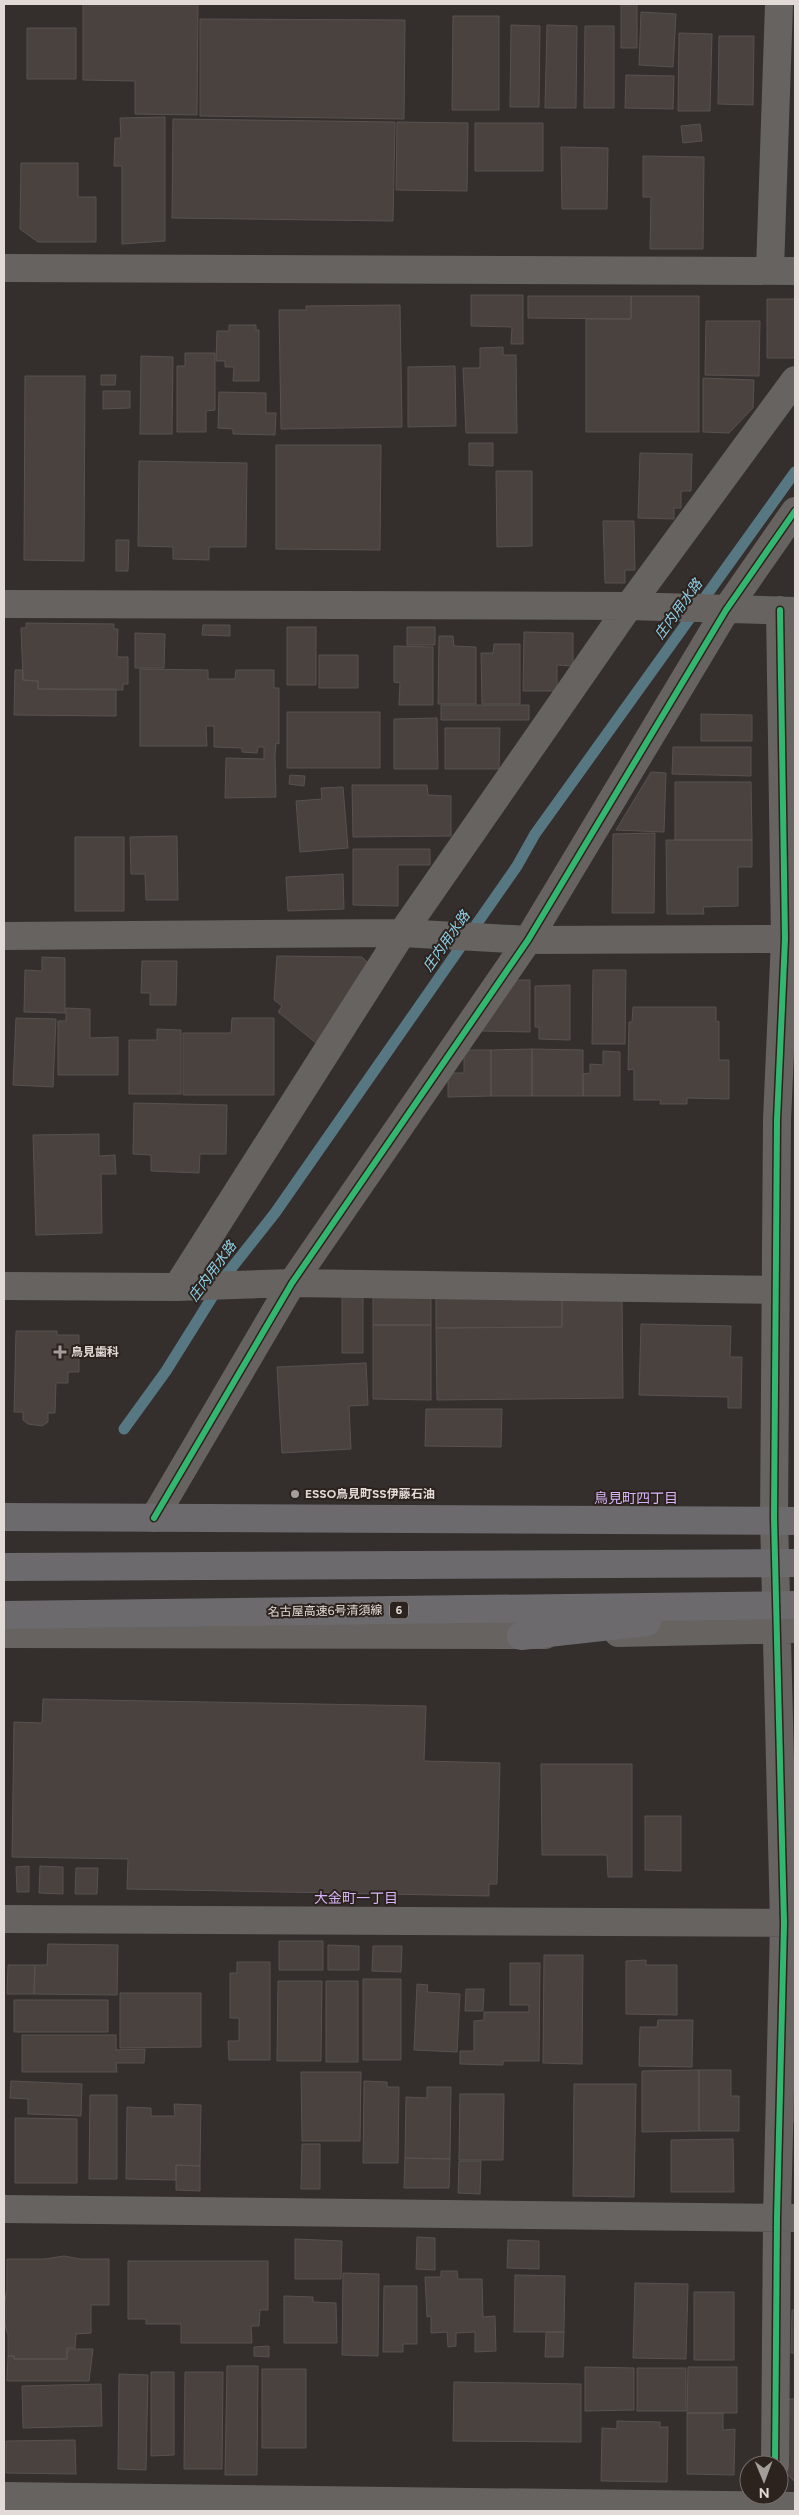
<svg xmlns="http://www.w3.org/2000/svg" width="799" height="2515" font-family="Figtree,'Noto Sans JP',sans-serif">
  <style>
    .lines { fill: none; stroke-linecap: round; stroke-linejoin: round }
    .stream { stroke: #577782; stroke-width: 11 }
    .building { fill: #4a423e; stroke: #575250 }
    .minor { stroke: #676361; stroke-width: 28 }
    .highway { stroke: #6c6a6d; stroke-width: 28 }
    .cycleway-casing { stroke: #2d231e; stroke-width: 9 }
    .cycleway { stroke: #33b770; stroke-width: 6 }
    .poi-dot { fill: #a49e9b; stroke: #2d231e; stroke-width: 2 }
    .labels { text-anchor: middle; stroke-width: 4; stroke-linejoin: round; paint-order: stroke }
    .shield { fill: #2d231e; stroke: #aba3a0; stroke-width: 1 }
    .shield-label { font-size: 11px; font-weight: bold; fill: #e1dad7 }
    .poi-label { font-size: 12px; font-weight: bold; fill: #e1dad7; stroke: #2d231e; text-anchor: start }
    .street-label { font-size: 12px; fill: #e1dad7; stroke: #2d231e }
    .water-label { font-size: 14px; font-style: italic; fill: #8ed1e8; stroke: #2d231e }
    .neighbourhood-label { font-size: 14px; fill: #d5b4f8; stroke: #2d231e }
  </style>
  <rect width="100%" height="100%" fill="#342e2c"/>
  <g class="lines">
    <!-- stream -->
    <path class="stream" d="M 124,1429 L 166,1371 L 226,1275 L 275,1213 L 517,866 L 535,834 L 795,472"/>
  </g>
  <!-- building -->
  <path class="building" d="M 83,4 L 198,4 L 197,115 L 135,114 L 135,81 L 83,80 Z
    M 621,4 L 637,4 L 637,48 L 621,48 Z
    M 641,12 L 676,14 L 673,67 L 639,65 Z
    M 453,16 L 499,16 L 499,110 L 452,110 Z
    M 200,19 L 405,20 L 404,119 L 200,116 Z
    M 511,25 L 540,26 L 539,107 L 510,107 Z
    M 547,25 L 577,26 L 576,108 L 545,108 Z
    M 585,26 L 614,26 L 614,108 L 584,108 Z
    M 27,28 L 76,28 L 76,79 L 27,79 Z
    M 679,33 L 712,34 L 710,111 L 678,111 Z
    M 719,36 L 754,36 L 753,105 L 718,104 Z
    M 626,75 L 674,76 L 673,109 L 625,108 Z
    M 165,117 L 165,241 L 122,244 L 122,166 L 114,166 L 115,138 L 121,138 L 120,118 Z
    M 173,119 L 395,122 L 393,221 L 172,218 Z
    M 397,122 L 468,123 L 467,191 L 396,190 Z
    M 475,123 L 543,123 L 543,171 L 475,171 Z
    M 700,124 L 702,141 L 683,143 L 681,126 Z
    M 561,147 L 608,148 L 607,209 L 562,209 Z
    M 643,156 L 704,157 L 703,249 L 650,249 L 651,197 L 643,197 Z
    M 21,163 L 78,163 L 78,197 L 96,197 L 96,242 L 38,242 L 20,229 Z
    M 471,295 L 523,295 L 523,344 L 511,344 L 512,327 L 471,326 Z
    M 528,296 L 631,296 L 631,319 L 528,318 Z
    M 631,296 L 699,296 L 699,432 L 586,432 L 586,319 L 631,319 Z
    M 767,299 L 795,299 L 795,358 L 767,358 Z
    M 400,305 L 402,427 L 281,429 L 279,310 L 306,310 L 306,306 Z
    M 706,321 L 760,321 L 759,376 L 705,375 Z
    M 229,325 L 256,325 L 256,330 L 259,330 L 259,381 L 233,381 L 234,367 L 225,367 L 225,361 L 216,361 L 217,331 L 229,331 Z
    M 503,347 L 503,355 L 516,355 L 517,433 L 466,433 L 463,368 L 480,368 L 480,348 Z
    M 185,353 L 215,353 L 215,410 L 206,411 L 206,432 L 177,432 L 177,366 L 185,366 Z
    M 141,356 L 173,357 L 172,434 L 140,434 Z
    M 455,366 L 456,426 L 408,427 L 408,367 Z
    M 101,375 L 116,375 L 115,385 L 101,385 Z
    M 25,376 L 85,376 L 84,561 L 24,560 Z
    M 703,378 L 754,380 L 753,408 L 729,433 L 703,432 Z
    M 103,391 L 130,391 L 130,408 L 103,409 Z
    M 219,392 L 266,393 L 266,413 L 276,413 L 275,435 L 233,434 L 233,429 L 218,428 Z
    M 469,443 L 493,443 L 493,466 L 469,465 Z
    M 276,445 L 381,445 L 380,550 L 276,549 Z
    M 640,453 L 692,454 L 691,491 L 681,491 L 681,508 L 674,508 L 674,519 L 638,518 Z
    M 139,461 L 247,463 L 246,547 L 209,547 L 209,560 L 173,559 L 173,547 L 138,546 Z
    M 496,471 L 532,471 L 532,546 L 497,547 Z
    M 603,521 L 634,521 L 635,570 L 625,570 L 625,583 L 605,583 Z
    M 116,540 L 129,540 L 128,571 L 116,571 Z
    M 26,623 L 114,624 L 114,629 L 118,629 L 117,657 L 128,657 L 128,684 L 123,684 L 123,690 L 38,689 L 38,681 L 23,680 L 21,628 L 26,628 Z
    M 203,625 L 230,625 L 230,636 L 202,635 Z
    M 287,627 L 316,627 L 316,685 L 287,685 Z
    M 407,627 L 435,627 L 435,645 L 407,645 Z
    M 524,632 L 573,633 L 573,666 L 557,665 L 557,691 L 523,691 Z
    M 135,633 L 165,634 L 164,668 L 135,668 Z
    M 439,636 L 453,636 L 454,646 L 476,647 L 476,704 L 438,704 Z
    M 494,644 L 520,644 L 520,704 L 482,704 L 481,653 L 493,653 Z
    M 394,646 L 433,647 L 433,705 L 399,705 L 400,683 L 394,682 Z
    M 319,655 L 358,655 L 358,688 L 319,688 Z
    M 140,669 L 208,670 L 208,679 L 235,679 L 236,670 L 274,670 L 274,688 L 279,688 L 279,744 L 276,743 L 275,756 L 276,797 L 225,798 L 226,758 L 264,759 L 264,747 L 258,747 L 257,753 L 242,752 L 242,748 L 214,747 L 214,726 L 206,726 L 207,746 L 140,746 Z
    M 15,670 L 23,670 L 23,680 L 38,681 L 38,689 L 116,689 L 116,716 L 14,715 Z
    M 441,705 L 529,705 L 529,720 L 441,720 Z
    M 287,712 L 380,712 L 380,768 L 287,768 Z
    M 701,714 L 752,715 L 752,741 L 701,741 Z
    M 437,718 L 438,769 L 394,769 L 394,719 Z
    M 445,728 L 500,728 L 499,769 L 445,769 Z
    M 673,747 L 751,747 L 751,776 L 672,774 Z
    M 651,772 L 666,773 L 664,832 L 616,830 Z
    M 290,775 L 305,776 L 304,786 L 289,784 Z
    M 675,782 L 751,782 L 752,840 L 675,840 Z
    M 352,785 L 427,785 L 428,795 L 451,796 L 451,836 L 353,837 Z
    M 343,787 L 348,848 L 300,852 L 296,801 L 322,799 L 321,788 Z
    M 655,833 L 654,913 L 612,913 L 613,834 Z
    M 177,836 L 178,900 L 146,900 L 145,874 L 131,874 L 130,837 Z
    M 75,837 L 124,837 L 124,911 L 75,911 Z
    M 666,840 L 752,840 L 752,867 L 738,867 L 738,906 L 703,907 L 704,914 L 667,914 Z
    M 353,849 L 430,849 L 430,865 L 398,865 L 398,906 L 353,905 Z
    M 343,874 L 344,909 L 288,911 L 286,877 Z
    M 277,956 L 362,957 L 371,966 L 316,1043 L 278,1012 L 282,1006 L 274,1000 Z
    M 42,957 L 65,958 L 65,1013 L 24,1012 L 25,970 L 42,971 Z
    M 142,961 L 177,961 L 176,1005 L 150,1005 L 150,993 L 141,993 Z
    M 593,970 L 626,970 L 625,1044 L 592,1044 Z
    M 512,980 L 530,980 L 530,1032 L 482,1031 L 482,1020 Z
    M 570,985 L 570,1040 L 539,1039 L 539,1027 L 535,1027 L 535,986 Z
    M 633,1007 L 716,1007 L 716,1022 L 719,1021 L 719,1060 L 729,1060 L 729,1099 L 687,1098 L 687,1104 L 660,1104 L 661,1100 L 634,1100 L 634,1069 L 628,1070 L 629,1022 L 632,1022 Z
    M 66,1008 L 90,1009 L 90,1038 L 118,1037 L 118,1075 L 58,1075 L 58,1021 L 66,1021 Z
    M 16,1018 L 56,1019 L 53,1087 L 13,1085 Z
    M 232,1018 L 274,1018 L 274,1095 L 183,1095 L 183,1033 L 231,1033 Z
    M 157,1029 L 181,1030 L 181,1094 L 129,1094 L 129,1040 L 157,1040 Z
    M 532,1049 L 583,1050 L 583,1096 L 532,1096 Z
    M 532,1049 L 532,1096 L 491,1096 L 491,1050 Z
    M 464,1050 L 491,1050 L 491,1096 L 448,1097 L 448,1073 L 464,1073 Z
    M 603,1051 L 620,1052 L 620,1096 L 583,1096 L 583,1074 L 590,1073 L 590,1064 L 603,1065 Z
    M 134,1103 L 227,1105 L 226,1154 L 200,1154 L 199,1173 L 151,1171 L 151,1155 L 133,1154 Z
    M 99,1134 L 99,1156 L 115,1155 L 116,1174 L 101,1174 L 102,1233 L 36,1235 L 33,1135 Z
    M 373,1294 L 431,1294 L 431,1325 L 373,1325 Z
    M 622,1294 L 623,1398 L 437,1400 L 436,1328 L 562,1327 L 562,1295 Z
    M 562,1295 L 562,1327 L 436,1328 L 436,1296 Z
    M 342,1297 L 363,1297 L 363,1353 L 342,1353 Z
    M 641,1324 L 731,1326 L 730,1357 L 742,1357 L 741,1408 L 728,1408 L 728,1397 L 639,1395 Z
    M 373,1325 L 431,1325 L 431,1400 L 373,1399 Z
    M 16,1331 L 57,1331 L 57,1335 L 79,1335 L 79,1372 L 68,1372 L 68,1383 L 56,1383 L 55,1413 L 48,1413 L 48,1422 L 42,1426 L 28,1424 L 23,1420 L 23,1412 L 14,1412 Z
    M 366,1363 L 368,1405 L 349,1406 L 351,1449 L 282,1453 L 277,1367 Z
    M 426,1409 L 502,1409 L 501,1447 L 425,1446 Z
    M 43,1699 L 426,1706 L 424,1761 L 500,1763 L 497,1884 L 489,1884 L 489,1896 L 127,1889 L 128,1859 L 12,1857 L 14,1722 L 42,1723 Z
    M 541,1764 L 632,1764 L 632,1877 L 608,1877 L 607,1855 L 542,1855 Z
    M 645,1816 L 681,1816 L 681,1871 L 645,1870 Z
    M 29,1866 L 29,1892 L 17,1892 L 16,1867 Z
    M 40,1866 L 63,1867 L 63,1894 L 39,1893 Z
    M 76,1868 L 98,1868 L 97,1894 L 75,1894 Z
    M 279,1941 L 323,1941 L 323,1970 L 279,1970 Z
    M 48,1944 L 118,1945 L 117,1995 L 34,1994 L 35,1965 L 47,1965 Z
    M 328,1945 L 359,1946 L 359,1970 L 328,1970 Z
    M 373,1946 L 402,1946 L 401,1972 L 372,1971 Z
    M 544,1955 L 583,1955 L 582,2064 L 543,2063 Z
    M 646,1960 L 646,1965 L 677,1965 L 677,2015 L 626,2014 L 626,1961 Z
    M 237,1962 L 270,1962 L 270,2060 L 229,2060 L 228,2041 L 239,2041 L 239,2018 L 230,2018 L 230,1973 L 237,1973 Z
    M 510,1963 L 540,1963 L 539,2061 L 503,2061 L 503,2065 L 460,2064 L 460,2051 L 474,2051 L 474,2021 L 484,2020 L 484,2012 L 529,2012 L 529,2005 L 510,2005 Z
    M 8,1965 L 35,1965 L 34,1994 L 7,1994 Z
    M 363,1979 L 401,1979 L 401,2060 L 363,2060 Z
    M 278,1981 L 322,1981 L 321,2061 L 277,2061 Z
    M 326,1981 L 358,1981 L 358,2062 L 326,2062 Z
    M 417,1984 L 428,1985 L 427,1992 L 460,1994 L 457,2052 L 414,2050 Z
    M 466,1989 L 484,1989 L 483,2011 L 465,2011 Z
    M 120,1993 L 201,1993 L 201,2047 L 120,2048 Z
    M 14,2000 L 108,2000 L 108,2032 L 14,2032 Z
    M 658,2020 L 693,2020 L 692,2067 L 639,2066 L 640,2027 L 657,2027 Z
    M 22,2035 L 116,2035 L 116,2050 L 145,2049 L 144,2063 L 116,2063 L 117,2072 L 22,2072 Z
    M 699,2070 L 731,2070 L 731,2096 L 739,2096 L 739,2131 L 699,2131 Z
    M 699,2070 L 699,2131 L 642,2132 L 642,2071 Z
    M 301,2072 L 361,2072 L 360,2141 L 302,2141 Z
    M 11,2081 L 82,2084 L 81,2116 L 28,2114 L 28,2099 L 10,2098 Z
    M 364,2081 L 387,2082 L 387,2087 L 399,2087 L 398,2163 L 363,2163 Z
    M 574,2084 L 636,2084 L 634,2197 L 573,2196 Z
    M 427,2087 L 451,2087 L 450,2159 L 405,2158 L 406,2097 L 427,2098 Z
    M 460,2094 L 504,2094 L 503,2160 L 459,2160 Z
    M 90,2095 L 117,2095 L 117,2179 L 89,2179 Z
    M 792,2102 L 795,2102 L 795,2122 L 793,2122 Z
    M 174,2104 L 201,2105 L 200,2166 L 176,2165 L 176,2180 L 126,2179 L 127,2107 L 151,2108 L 151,2116 L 175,2116 Z
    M 15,2118 L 77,2119 L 77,2183 L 15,2183 Z
    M 733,2139 L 734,2192 L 671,2192 L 671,2140 Z
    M 302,2144 L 320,2144 L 320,2189 L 301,2189 Z
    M 405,2158 L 450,2159 L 449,2188 L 404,2188 Z
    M 459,2161 L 481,2161 L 480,2194 L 458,2193 Z
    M 176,2165 L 200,2166 L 200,2191 L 176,2190 Z
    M 417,2237 L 435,2238 L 435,2270 L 416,2269 Z
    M 295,2239 L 342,2241 L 341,2279 L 295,2279 Z
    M 508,2240 L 539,2241 L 539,2269 L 507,2268 Z
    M 64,2256 L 80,2259 L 109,2259 L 109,2305 L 91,2305 L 91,2333 L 76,2334 L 75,2348 L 67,2348 L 67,2359 L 14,2359 L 14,2356 L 8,2356 L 8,2335 L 4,2322 L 4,2304 L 7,2290 L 7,2259 L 45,2259 Z
    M 128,2261 L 268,2261 L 268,2310 L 260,2310 L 259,2326 L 251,2326 L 252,2343 L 181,2343 L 181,2324 L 146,2324 L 146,2319 L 128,2319 Z
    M 441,2271 L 457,2271 L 458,2279 L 482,2279 L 483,2317 L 495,2316 L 496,2351 L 475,2352 L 475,2332 L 456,2333 L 456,2346 L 448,2347 L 447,2332 L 431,2333 L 431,2316 L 427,2317 L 425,2277 L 441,2277 Z
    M 343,2273 L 379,2274 L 378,2356 L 342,2355 Z
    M 515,2275 L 565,2276 L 564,2332 L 514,2332 Z
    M 635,2283 L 688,2284 L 686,2359 L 633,2358 Z
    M 384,2286 L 417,2286 L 417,2344 L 403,2344 L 403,2352 L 383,2352 Z
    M 694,2292 L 734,2292 L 734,2360 L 694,2360 Z
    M 284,2296 L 313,2297 L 313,2302 L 336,2303 L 337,2343 L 284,2343 Z
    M 792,2310 L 795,2310 L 795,2353 L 791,2353 Z
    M 546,2332 L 564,2332 L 563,2357 L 545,2357 Z
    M 269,2346 L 269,2357 L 254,2356 L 254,2347 Z
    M 67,2349 L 93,2349 L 89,2381 L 7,2381 L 8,2356 L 14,2356 L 14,2359 L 67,2359 Z
    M 227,2366 L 258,2366 L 257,2475 L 225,2475 Z
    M 585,2367 L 634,2368 L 634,2410 L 585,2411 Z
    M 688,2367 L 737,2367 L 737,2413 L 687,2413 Z
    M 637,2368 L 686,2368 L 686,2411 L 637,2411 Z
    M 262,2369 L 306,2369 L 306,2448 L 262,2448 Z
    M 151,2372 L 174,2372 L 174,2455 L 151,2456 Z
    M 185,2372 L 223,2372 L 222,2469 L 184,2469 Z
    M 119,2374 L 148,2375 L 146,2470 L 118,2469 Z
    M 454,2382 L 581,2384 L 581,2442 L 453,2441 Z
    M 101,2384 L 102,2426 L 23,2428 L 22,2386 Z
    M 787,2399 L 795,2399 L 795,2482 L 787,2474 Z
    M 687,2413 L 723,2413 L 723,2430 L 735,2429 L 734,2475 L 687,2474 Z
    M 617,2421 L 660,2422 L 660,2427 L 668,2427 L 667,2482 L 601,2481 L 602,2428 L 617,2429 Z
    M 75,2440 L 76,2474 L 6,2473 L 6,2441 Z"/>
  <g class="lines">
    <!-- minor -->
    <path class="minor" d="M 4,268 L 795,271
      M 770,270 L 779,4
      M 4,604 L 629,606 L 795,611
      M 4,936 L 402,933 L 528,940 L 785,939
      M 4,1286 L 177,1287 L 292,1283 L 775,1290
      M 177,1287 L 402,933 L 629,606 L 795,380
      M 154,1518 L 292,1283 L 528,940 L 726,610 L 795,511
      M 618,1633 L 795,1629
      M 4,1634 L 545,1635
      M 4,1919 L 795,1923
      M 4,2209 L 795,2218
      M 775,2465 L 777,2217 L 784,1923 L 774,1518 L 777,1120 L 785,939 L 780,610
      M 4,2496 L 795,2506"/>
    <!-- highway -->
    <path class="highway" d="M 4,1517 L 795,1521
      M 4,1567 L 795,1563
      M 4,1615 L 795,1605
      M 521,1636 L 647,1622"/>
    <!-- cycleway casing -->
    <g class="cycleway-casing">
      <path id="cycleway" d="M 154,1518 L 292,1283 L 528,940 L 726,610 L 795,511
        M 775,2465 L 777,2217 L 784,1923 L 774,1518 L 777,1120 L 785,939 L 780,610"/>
    </g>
    <!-- cycleway -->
    <use href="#cycleway" class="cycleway"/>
  </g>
  <!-- markers -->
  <g class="poi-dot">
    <path d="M57.5 1344.5h5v5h5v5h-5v5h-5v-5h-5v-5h5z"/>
    <circle cx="295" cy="1494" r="5"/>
  </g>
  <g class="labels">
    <!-- shield labels -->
    <rect class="shield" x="390" y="1601.5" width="18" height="17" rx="4"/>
    <g class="shield-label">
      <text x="399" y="1614">6</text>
    </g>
    <!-- poi labels -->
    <g class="poi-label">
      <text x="71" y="1356">鳥見歯科</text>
      <text x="305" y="1498">ESSO鳥見町SS伊藤石油</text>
    </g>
    <!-- street labels -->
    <g class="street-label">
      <text transform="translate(325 1611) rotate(-1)" y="4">名古屋高速6号清須線</text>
    </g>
    <!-- water labels -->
    <g class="water-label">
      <text transform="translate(678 609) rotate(-54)" y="5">庄内用水路</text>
      <text transform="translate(446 941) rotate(-55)" y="5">庄内用水路</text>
      <text transform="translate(212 1271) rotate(-54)" y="5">庄内用水路</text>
    </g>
    <!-- neighbourhood labels -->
    <g class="neighbourhood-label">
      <text x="636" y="1503">鳥見町四丁目</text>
      <text x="356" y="1903">大金町一丁目</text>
    </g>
  </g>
  <!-- border -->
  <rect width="799" height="2515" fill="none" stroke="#e1dad7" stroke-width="10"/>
  <!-- north arrow -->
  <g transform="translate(764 2480) rotate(179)"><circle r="24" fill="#2d231e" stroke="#756c68"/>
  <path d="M0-4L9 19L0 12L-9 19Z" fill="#a49e9b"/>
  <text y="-8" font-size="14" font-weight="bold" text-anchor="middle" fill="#e1dad7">N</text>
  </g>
</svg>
